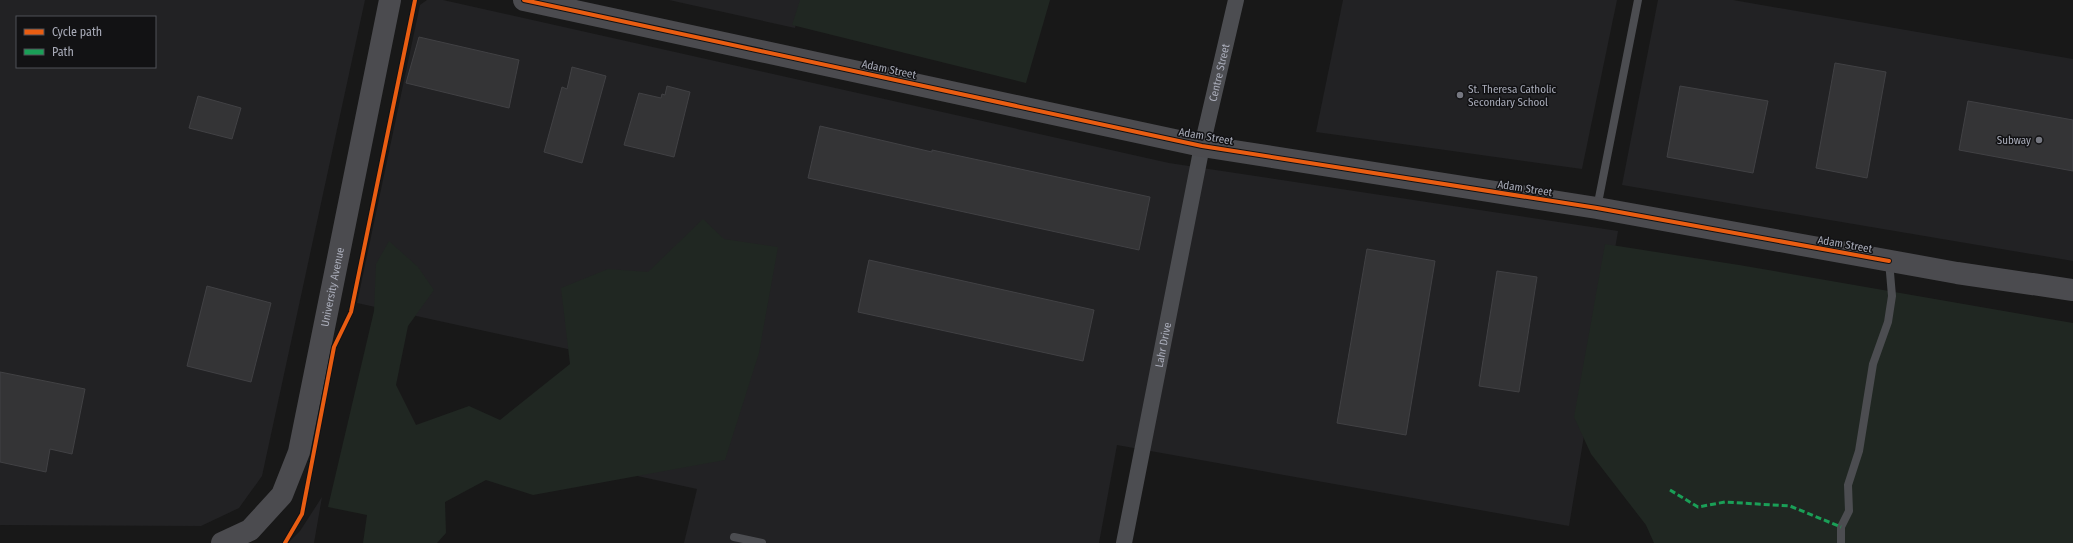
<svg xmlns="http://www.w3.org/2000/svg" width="2073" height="543" font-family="'Fira Sans Condensed',sans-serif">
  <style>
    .built { fill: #222224; fill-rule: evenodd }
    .green { fill: #202722 }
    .building { fill: #343436; stroke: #414144 }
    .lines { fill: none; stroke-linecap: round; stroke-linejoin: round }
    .lane { stroke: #4c4d51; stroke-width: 8 }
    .street { stroke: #4c4d51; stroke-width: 16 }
    .secondary { stroke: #4b4b4f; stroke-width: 22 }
    .quiet { stroke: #1a9f57; stroke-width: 3; stroke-dasharray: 6 3; stroke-linecap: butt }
    .cycleway-casing { stroke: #121214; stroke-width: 6 }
    .cycleway { stroke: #e95d12; stroke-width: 4 }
    .poi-dot { fill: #767881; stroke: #121214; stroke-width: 1.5 }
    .labels { text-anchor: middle; stroke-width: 3; stroke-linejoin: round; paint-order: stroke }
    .street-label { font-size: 11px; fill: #a9acb9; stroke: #121214 }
    .poi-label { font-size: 11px; fill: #a9acb9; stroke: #121214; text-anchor: start }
  </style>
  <rect width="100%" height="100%" fill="#181818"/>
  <!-- built -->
  <path class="built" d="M 0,0 L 365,0 L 262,476 L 239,508 L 201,526 L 0,525 ZM 17,17 L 155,17 L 155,67 L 17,67 Z
    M 427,0 L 443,0 L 1169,163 L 1618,231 L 1569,526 L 1117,445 L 1099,543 L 684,543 L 697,489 L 610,470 L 632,363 L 357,303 L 420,5 Z
    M 669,0 L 801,0 L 795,28 Z
    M 1343,0 L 1617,0 L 1582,169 L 1316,132 Z
    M 1658,0 L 1733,0 L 2073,59 L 2073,261 L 1622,185 Z
    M 322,497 L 314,543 L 288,543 L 300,531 Z"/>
  <!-- green -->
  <path class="green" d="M 800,0 L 1050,0 L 1026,83 L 792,25 Z
    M 703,219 L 724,239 L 778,247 L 759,353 L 725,460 L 533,495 L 486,480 L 445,502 L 446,533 L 437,543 L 363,543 L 367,515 L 328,507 L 374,311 L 376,264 L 389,241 L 418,267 L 434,290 L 408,326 L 396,385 L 416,425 L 469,406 L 500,420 L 570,364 L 561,288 L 608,269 L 648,272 Z
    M 1605,244 L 1739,265 L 2073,323 L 2073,543 L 1654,543 L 1646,525 L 1591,454 L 1574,417 Z"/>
  <!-- building -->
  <path class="building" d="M 419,37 L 519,60 L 509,108 L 406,83 Z
    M 1835,63 L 1886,72 L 1867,178 L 1816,168 Z
    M 572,67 L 606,76 L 582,163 L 544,152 L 562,87 L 567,89 Z
    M 667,86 L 690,92 L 674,157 L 624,145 L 639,93 L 661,98 L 662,94 L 665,95 Z
    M 1680,86 L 1768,101 L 1753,173 L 1667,157 Z
    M 198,96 L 241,108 L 232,139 L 189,128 Z
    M 1968,101 L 2073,120 L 2073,171 L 1959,150 Z
    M 820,126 L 932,152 L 932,150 L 1150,197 L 1139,250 L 808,178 Z
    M 1367,249 L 1435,261 L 1406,435 L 1337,423 Z
    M 869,260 L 1094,310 L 1083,361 L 858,312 Z
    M 1497,271 L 1537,277 L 1519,392 L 1479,386 Z
    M 207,286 L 271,303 L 251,382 L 187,366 Z
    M 0,372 L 85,389 L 72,454 L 50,449 L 46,472 L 0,462 Z"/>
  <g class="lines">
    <!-- lane -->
    <path class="lane" d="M 1597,208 L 1638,0
      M 734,537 L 762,543
      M 1841,543 L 1841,527 L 1849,511 L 1848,485 L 1859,451 L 1873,364 L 1888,322 L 1892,296 L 1889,261"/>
    <!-- street -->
    <path class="street" id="s1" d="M 1124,543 L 1202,146 L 1236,0"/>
    <!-- secondary -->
    <g class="secondary">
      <path d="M 524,0 L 1202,146 L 1597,208 L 1957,273 L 2073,290"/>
      <path id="s2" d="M 222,543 L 250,530 L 282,495 L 299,452 L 390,0"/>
    </g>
    <!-- quiet -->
    <path class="quiet" d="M 1670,490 L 1698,507 L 1725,502 L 1790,506 L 1841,527"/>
    <!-- cycleway casing -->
    <g class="cycleway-casing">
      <path id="cycleway" d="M 524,0 L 1202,146 L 1597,208 L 1889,261
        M 285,543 L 302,514 L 334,347 L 351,312 L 415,0"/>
    </g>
    <!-- cycleway -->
    <use href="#cycleway" class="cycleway"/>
  </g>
  <!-- markers -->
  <g class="poi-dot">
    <circle cx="1460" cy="95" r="4"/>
    <circle cx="2039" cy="140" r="4"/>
  </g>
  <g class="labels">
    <!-- street labels -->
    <g class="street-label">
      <text transform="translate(889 69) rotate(12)" y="4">Adam Street</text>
      <text dy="4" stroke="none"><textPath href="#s1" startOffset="480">Centre Street</textPath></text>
      <text transform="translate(1206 136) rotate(10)" y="4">Adam Street</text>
      <text transform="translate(1525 188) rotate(9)" y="4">Adam Street</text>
      <text transform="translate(1845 244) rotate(10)" y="4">Adam Street</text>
      <text dy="4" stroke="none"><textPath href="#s2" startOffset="293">University Avenue</textPath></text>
      <text dy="4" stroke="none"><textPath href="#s1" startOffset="202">Lahr Drive</textPath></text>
    </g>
    <!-- poi labels -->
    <g class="poi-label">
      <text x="1468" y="93">St. Theresa Catholic<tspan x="1468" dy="13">Secondary School</tspan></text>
      <text x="2031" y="144" text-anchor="end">Subway</text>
    </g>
  </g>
  <!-- legend -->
  <rect x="16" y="16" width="140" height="52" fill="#121214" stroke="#4e5056"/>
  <rect x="24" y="29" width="20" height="6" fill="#e95d12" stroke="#4e5056"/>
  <text x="52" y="36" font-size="12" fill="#a9acb9">Cycle path</text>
  <rect x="24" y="49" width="20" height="6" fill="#1a9f57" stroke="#4e5056"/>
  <text x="52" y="56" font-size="12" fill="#a9acb9">Path</text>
</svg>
